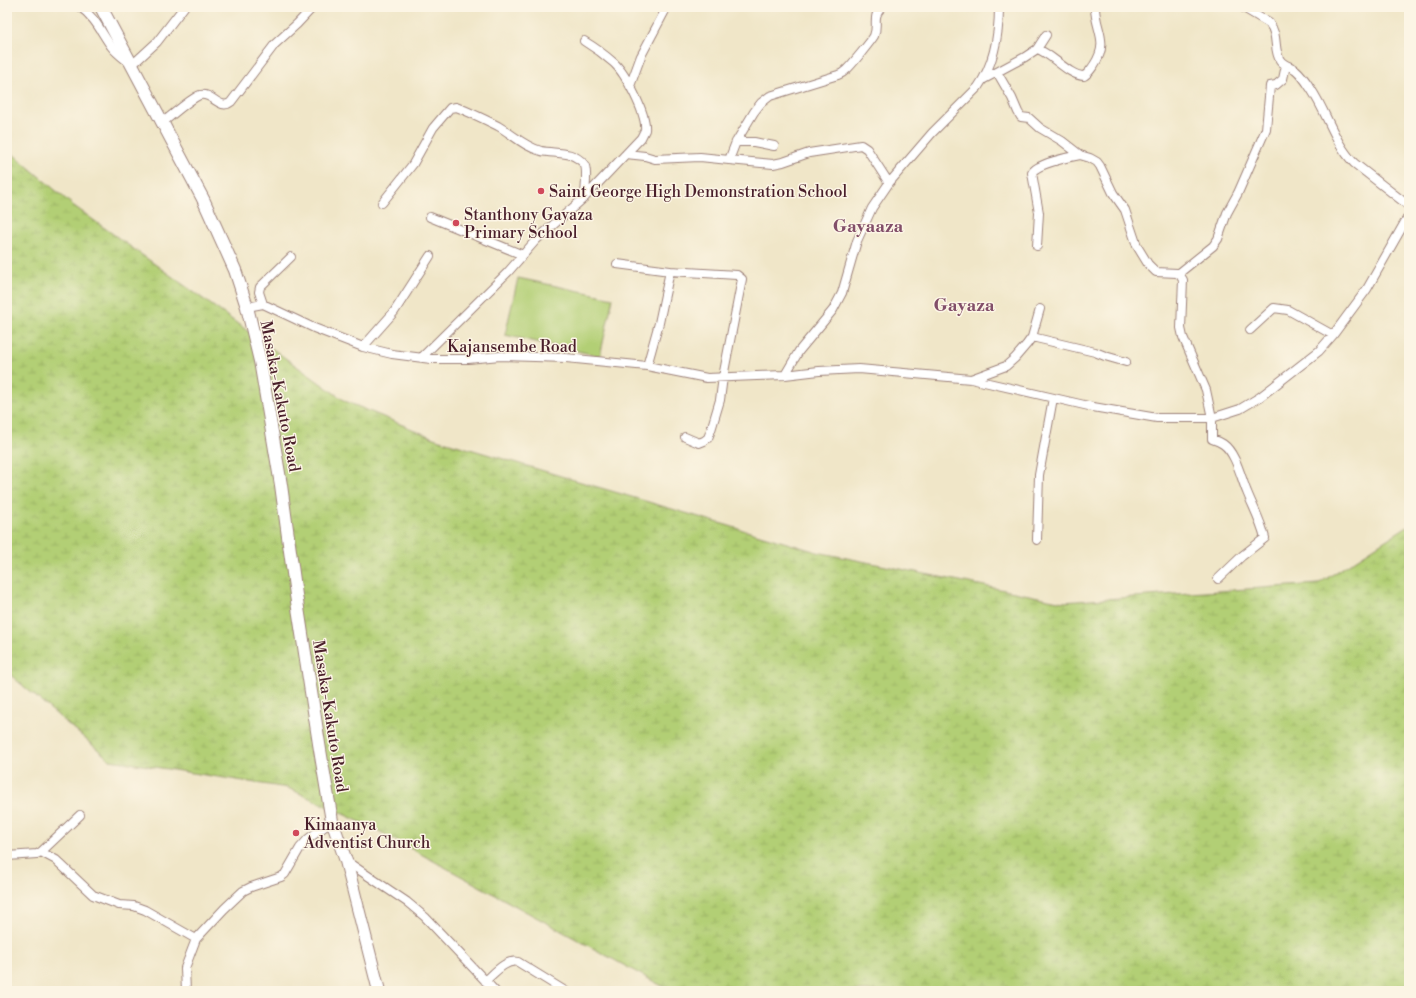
<svg xmlns="http://www.w3.org/2000/svg" width="1416" height="998" font-family="'Libre Bodoni',serif">
  <style>
    .grass { fill: #b2cf75; stroke: #7e7750 }
    .wetland { fill: url(#wetland-marsh); stroke: #7e7750 }
    .lines { fill: none; stroke-linecap: round; stroke-linejoin: round }
    .minor-casing { stroke: #9d827a; stroke-width: 10 }
    .highway-casing { stroke: #9d827a; stroke-width: 14 }
    .minor { stroke: #fff; stroke-width: 8 }
    .highway { stroke: #fff; stroke-width: 12 }
    .poi-dot { fill: #d1495b; stroke: #fcf5e5; stroke-width: 1.5 }
    .labels { text-anchor: middle; stroke-width: 3; stroke-linejoin: round; paint-order: stroke }
    .poi-label { font-size: 16px; fill: #4a1f2b; stroke: #fcf5e5; text-anchor: start }
    .street-label { font-size: 16px; fill: #4a1f2b; stroke: #fcf5e5 }
    .quarter-label { font-size: 18px; font-weight: bold; fill: #824e69; stroke: #fcf5e5 }
  </style>
  <defs>
    <pattern id="wetland-marsh" width="20" height="14" patternUnits="userSpaceOnUse"><rect width="20" height="14" fill="#b2cf75"/><path d="M1 5h8M5 5V1M11 12h8M15 12V8" fill="none" stroke="#9bb165"/></pattern>
  </defs>
  <rect width="100%" height="100%" fill="#fcf5e5"/>
  <filter id="ink" filterUnits="userSpaceOnUse"><feTurbulence type="fractalNoise" baseFrequency=".025" numOctaves="2"/><feDisplacementMap in="SourceGraphic" scale="8" xChannelSelector="R" yChannelSelector="G"/><feConvolveMatrix kernelMatrix="1 2 1 2 8 2 1 2 1" color-interpolation-filters="sRGB"/></filter>
  <filter id="wash" filterUnits="userSpaceOnUse"><feTurbulence type="fractalNoise" baseFrequency=".012" numOctaves="4" result="noise"/><feDisplacementMap in="SourceGraphic" scale="16" xChannelSelector="R" yChannelSelector="G"/><feGaussianBlur stdDeviation="0.9" result="paint"/><feColorMatrix in="noise" values="0 0 0 0 0 0 0 0 0 0 0 0 0 0 0 0 0 1.4 0 .05"/><feComposite in="paint" operator="in"/></filter>
  <g filter="url(#wash)">
    <rect width="100%" height="100%" fill="#f0e6c8"/>
    <!-- grass -->
    <path class="grass" d="M 518,278 L 613,298 L 600,356 L 505,335 Z"/>
    <!-- wetland -->
    <path class="wetland" d="M 7,149 L 74,206 L 345,401 L 436,439 L 817,552 L 1063,602 L 1318,584 L 1409,525 L 1409,991 L 671,991 L 375,829 L 288,788 L 110,760 L 7,672 Z"/>
  </g>
  <g filter="url(#ink)">
    <g class="lines">
      <!-- minor casing -->
      <g class="minor-casing">
        <path id="minor" d="M 80,7 C 95,17 101,32 111,46 C 117,54 125,59 132,65 L 157,42 L 184,7
          M 1242,7 L 1269,23 C 1279,35 1273,49 1280,60 C 1284,66 1291,66 1296,70 C 1302,75 1307,83 1311,89 C 1327,113 1334,142 1354,163 L 1409,206
          M 1037,49 L 1046,35
          M 997,72 L 1012,98 L 1018,112 L 1021,117 L 1029,118 L 1040,128 L 1062,141 L 1080,155 L 1090,158 L 1097,162 L 1100,166 L 1113,193 L 1125,210 L 1137,246 L 1148,264 L 1156,272 L 1177,273 L 1180,275 L 1183,280 L 1181,328 L 1183,337 L 1206,390 L 1212,418 L 1212,439 C 1215,440 1220,442 1223,444 C 1236,453 1241,478 1247,492 C 1253,507 1261,521 1265,538 L 1242,556 L 1218,579
          M 984,79 L 1025,57 L 1037,49 C 1051,53 1069,76 1084,76 C 1089,73 1091,69 1094,65 C 1110,41 1095,30 1095,7
          M 630,86 L 641,56 L 667,7
          M 162,123 C 170,117 191,98 200,95 C 212,92 220,111 231,102 L 275,44 L 297,24 L 313,7
          M 736,142 L 754,142 L 774,146
          M 626,154 L 645,156 L 655,159 L 700,157 L 729,160 L 736,142 L 754,112 L 761,103 L 770,96 L 838,75 C 841,74 844,72 846,70 C 851,66 871,41 874,36 C 879,24 871,17 882,7
          M 729,160 L 773,164 L 783,162 L 809,153 L 861,145 L 867,149 L 889,183
          M 382,203 L 413,164 L 433,128 L 450,108 L 456,107 C 470,112 484,119 498,126 C 512,134 525,147 541,151 C 556,154 572,150 584,164 C 588,169 585,190 585,197
          M 430,217 L 523,255
          M 1037,246 L 1039,213 L 1032,173 C 1036,164 1069,157 1080,155
          M 617,264 L 670,271 L 737,275 L 742,279 L 723,377 L 720,400 L 711,430 L 708,438 L 704,441 L 699,443 L 685,437
          M 1178,274 L 1213,246 L 1218,239 L 1227,213 L 1238,193 L 1266,129 L 1270,86 L 1276,85 L 1283,79 L 1286,65
          M 263,304 L 259,292 L 260,287 L 291,257
          M 247,307 L 263,304 L 314,328 L 363,347 L 392,354 L 431,359 L 468,359 L 500,356 L 566,358 L 647,366 L 707,378 L 785,375 L 819,371 L 859,369 L 971,379 L 1093,407 L 1157,418 L 1212,418 L 1240,409 L 1260,397 L 1319,351 L 1333,335 L 1367,289 L 1409,215
          M 1250,330 L 1274,308 L 1288,310 L 1333,335
          M 1032,337 L 1095,352 L 1105,356 L 1126,362
          M 363,347 L 394,312 L 430,256
          M 421,358 L 508,272 L 536,240 L 585,197 L 641,138 C 642,136 644,132 645,130 C 647,114 625,73 614,63 C 605,55 594,47 584,41
          M 647,366 L 659,323 L 670,271
          M 785,375 L 799,351 L 833,310 L 842,293 L 857,241 L 872,208 L 889,183 L 932,133 L 978,87 C 994,64 999,34 999,7
          M 971,379 L 1006,366 L 1015,358 L 1027,344 L 1032,337 L 1040,309
          M 1037,540 L 1039,475 L 1053,398
          M 41,852 L 56,860 L 93,895 L 119,905 L 134,906 L 145,910 L 196,939
          M 7,856 L 37,854 L 41,852 L 80,815
          M 346,861 L 407,902 L 425,917 L 495,991
          M 485,981 C 494,974 505,959 518,962 L 565,991
          M 186,991 L 185,968 L 196,939 L 224,909 L 243,891 L 251,887 L 281,877 L 285,874 L 300,848 L 308,839 L 332,821"/>
      </g>
      <!-- highway casing -->
      <g class="highway-casing">
        <path id="highway" d="M 101,7 L 203,199 L 235,270 L 247,307 L 260,361 L 281,485 L 296,595 L 320,750 L 332,821 L 346,861 L 379,991"/>
      </g>
      <!-- minor -->
      <use href="#minor" class="minor"/>
      <!-- highway -->
      <use href="#highway" class="highway"/>
    </g>
  </g>
  <!-- markers -->
  <g class="poi-dot">
    <circle cx="541" cy="191" r="4"/>
    <circle cx="456" cy="223" r="4"/>
    <circle cx="296" cy="833" r="4"/>
  </g>
  <g class="labels">
    <!-- poi labels -->
    <g class="poi-label">
      <text x="549" y="197">Saint George High Demonstration School</text>
      <text x="464" y="220">Stanthony Gayaza<tspan x="464" dy="18">Primary School</tspan></text>
      <text x="304" y="830">Kimaanya<tspan x="304" dy="18">Adventist Church</tspan></text>
    </g>
    <!-- street labels -->
    <g class="street-label">
      <text x="512" y="352">Kajansembe Road</text>
      <text transform="translate(281 396) rotate(79)" y="6">Masaka-Kakuto Road</text>
      <text transform="translate(331 716) rotate(81)" y="6">Masaka-Kakuto Road</text>
    </g>
    <!-- quarter labels -->
    <g class="quarter-label">
      <text x="868" y="232">Gayaaza</text>
      <text x="964" y="311">Gayaza</text>
    </g>
  </g>
  <!-- margin -->
  <rect width="1416" height="998" fill="none" stroke="#fcf5e5" stroke-width="24"/>
</svg>
